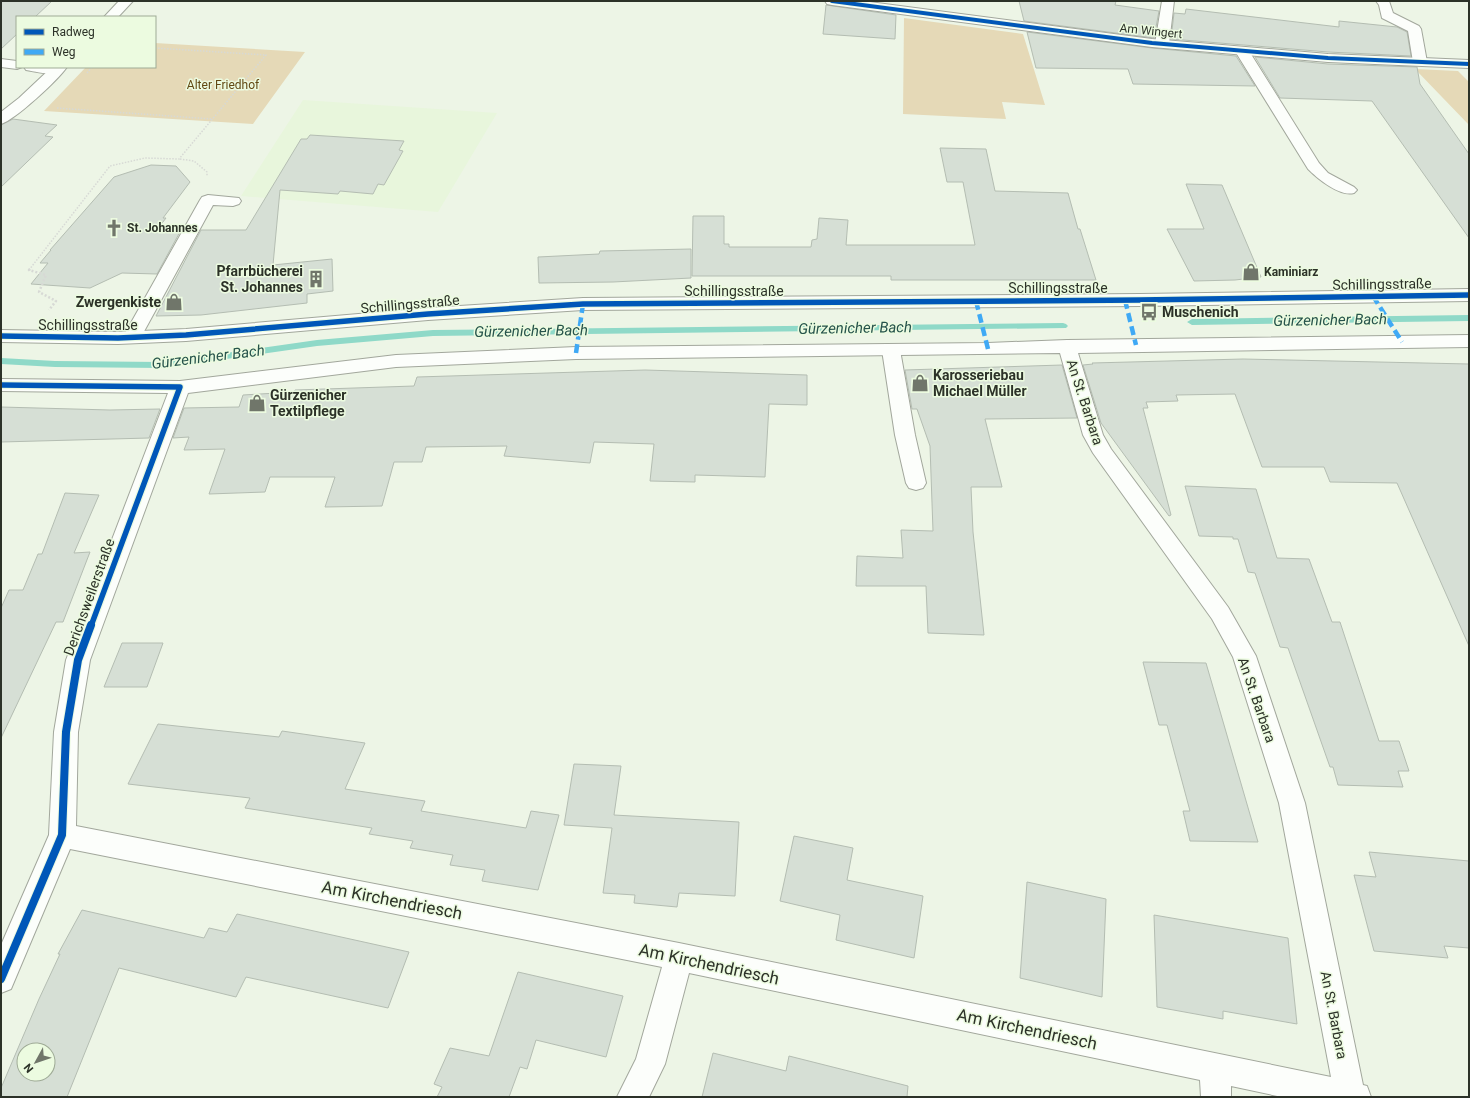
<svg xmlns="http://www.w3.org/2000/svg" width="1470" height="1098" font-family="Roboto,sans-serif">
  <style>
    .built { fill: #e8f6dc }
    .green { fill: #e5d9b7 }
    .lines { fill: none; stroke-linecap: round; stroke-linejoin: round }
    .stream { fill: #8fd9c8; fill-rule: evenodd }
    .building { fill: #d6dfd5; stroke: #b4bdb2; fill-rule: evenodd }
    .lane-casing { stroke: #a2a79c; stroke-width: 2 }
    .street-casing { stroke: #a2a79c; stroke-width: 2 }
    .secondary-casing { stroke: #a2a79c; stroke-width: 2 }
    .path-far1 { stroke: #d7d9d5; stroke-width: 1.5; stroke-dasharray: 1.5 1.5; stroke-linecap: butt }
    .path { stroke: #d7d9d5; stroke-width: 2.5; stroke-dasharray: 2 2; stroke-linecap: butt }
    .lane { fill: #fcfefb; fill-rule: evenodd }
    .street { fill: #fcfefb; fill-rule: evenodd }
    .secondary { fill: #fcfefb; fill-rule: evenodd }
    .quiet { stroke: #3fa9f5; stroke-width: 4.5; stroke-dasharray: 9 4.5; stroke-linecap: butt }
    .cycleway-far2-casing { stroke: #ecfbe0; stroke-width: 5.5 }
    .cycleway-far1-casing { stroke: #ecfbe0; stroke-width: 8 }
    .cycleway-casing { stroke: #ecfbe0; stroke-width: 10 }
    .cycleway-far2 { stroke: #0057b8; stroke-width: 4 }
    .cycleway-far1 { stroke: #0057b8; stroke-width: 5.5 }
    .cycleway { stroke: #0057b8; stroke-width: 8 }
    .labels { text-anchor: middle; stroke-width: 3; stroke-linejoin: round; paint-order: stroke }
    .far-street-label { font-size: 12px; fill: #2c3228; stroke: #ecfbe0 }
    .far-park-label { font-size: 12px; fill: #624812; stroke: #ecfbe0 }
    .far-poi-label { font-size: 12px; font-weight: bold; fill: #2c3228; stroke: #ecfbe0; text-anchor: start }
    .poi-label { font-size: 14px; font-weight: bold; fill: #2c3228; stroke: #ecfbe0; text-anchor: start }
    .street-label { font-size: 14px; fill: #2c3228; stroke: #ecfbe0 }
    .water-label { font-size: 15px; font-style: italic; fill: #26534b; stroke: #ecfbe0 }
    .near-street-label { font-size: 17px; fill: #2c3228; stroke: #ecfbe0 }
  </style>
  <rect width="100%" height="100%" fill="#edf5e6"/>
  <!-- built -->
  <path class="built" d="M 303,100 L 497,113 L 438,212 L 241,196 Z"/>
  <!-- green -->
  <path class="green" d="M 904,18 L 1023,34 L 1045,105 L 1002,102 L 1006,119 L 903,114 Z
    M 155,43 L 305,52 L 253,124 L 44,111 L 86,67 L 155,67 Z
    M 1415,69 L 1458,71 L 1469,82 L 1469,125 Z"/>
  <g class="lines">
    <!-- stream -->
    <path class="stream" d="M 1469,315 L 1469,321 L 1192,325 L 1187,322 L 1192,319 Z
      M 1063,323 L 1066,324 L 1068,326 L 1066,328 L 433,336 L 317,346 L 162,368 L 55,367 L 1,364 L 1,358 L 55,361 L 162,362 L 317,340 L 433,330 Z"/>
  </g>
  <!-- building -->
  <path class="building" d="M 1,1 L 52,1 L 35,17 L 17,17 L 17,34 L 1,49 Z
    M 1019,1 L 1116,1 L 1115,5 L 1159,11 L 1154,38 L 1024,21 Z
    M 826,5 L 896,15 L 895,39 L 823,34 Z
    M 1186,9 L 1339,27 L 1339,21 L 1397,27 L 1407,32 L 1411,56 L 1328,52 L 1171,39 L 1174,13 L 1185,14 Z
    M 1027,32 L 1152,48 L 1236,56 L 1255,86 L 1133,84 L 1128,69 L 1036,68 Z
    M 1255,57 L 1328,64 L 1417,67 L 1420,84 L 1469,154 L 1469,238 L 1372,101 L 1280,98 Z
    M 13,119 L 57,125 L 45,136 L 53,137 L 1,187 L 1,125 Z
    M 310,135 L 404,141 L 399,150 L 403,151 L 384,185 L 378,184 L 373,194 L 340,191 L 338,194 L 280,190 L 273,265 L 332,259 L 333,291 L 307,294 L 307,303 L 201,315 L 156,316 L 201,230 L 246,230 L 301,139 L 307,139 Z
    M 940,148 L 986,149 L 995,191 L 1068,193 L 1078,229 L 1080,229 L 1096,280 L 891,280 L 891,276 L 692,276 L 693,216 L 724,216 L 724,244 L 729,244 L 729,247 L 811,247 L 812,240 L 817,239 L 819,218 L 848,220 L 846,245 L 975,245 L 963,182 L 947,182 Z
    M 151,165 L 176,166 L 190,182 L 163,218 L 166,218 L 156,231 L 181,230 L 157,274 L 122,273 L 90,288 L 31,284 L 48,263 L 40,263 L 51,250 L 50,250 L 114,177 Z
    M 1186,184 L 1222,185 L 1261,277 L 1235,280 L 1194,281 L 1167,229 L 1204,229 Z
    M 691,249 L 691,278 L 613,282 L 539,283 L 538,257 L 599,254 L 600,251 Z
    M 1243,359 L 1469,364 L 1469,646 L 1397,483 L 1330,482 L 1324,467 L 1262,467 L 1235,394 L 1176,395 L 1178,401 L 1146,402 L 1148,408 L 1143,408 L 1171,515 L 1169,516 L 1101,423 L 1083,365 L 1093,364 L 1092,363 Z
    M 1062,365 L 1077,418 L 985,419 L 1002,487 L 971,487 L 973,532 L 984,635 L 928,633 L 926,586 L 856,586 L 857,556 L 903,558 L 901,530 L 933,531 L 930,446 L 917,409 L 912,409 L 905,370 Z
    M 645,370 L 807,375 L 807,405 L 769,404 L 765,477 L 695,475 L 695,482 L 650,481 L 654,444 L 594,442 L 590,463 L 504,456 L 507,446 L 426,447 L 422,462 L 394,462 L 382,506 L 325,507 L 335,477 L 270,477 L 265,492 L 209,494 L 225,449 L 184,450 L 189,437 L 173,438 L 184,408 L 239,407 L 243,395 L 294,392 L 295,390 L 414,386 L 417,377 Z
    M 1,407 L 110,410 L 160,409 L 149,438 L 1,442 Z
    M 1185,486 L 1256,489 L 1277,558 L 1309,559 L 1332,622 L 1340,622 L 1379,741 L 1399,741 L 1409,771 L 1398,771 L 1403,787 L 1338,785 L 1333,767 L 1330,767 L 1288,648 L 1280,647 L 1255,573 L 1248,572 L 1238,539 L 1233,539 L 1233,537 L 1199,536 Z
    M 65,493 L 99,495 L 74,553 L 90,552 L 63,622 L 56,622 L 1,738 L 1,608 L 9,590 L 23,590 L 38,554 L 42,554 Z
    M 122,643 L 163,643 L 147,687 L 104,687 Z
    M 1143,662 L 1206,663 L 1258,842 L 1190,841 L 1183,811 L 1190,811 L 1167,725 L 1159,725 Z
    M 158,724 L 279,737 L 282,731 L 365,743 L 345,789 L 425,801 L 421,811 L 526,828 L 531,811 L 559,815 L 538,890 L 482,881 L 485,870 L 450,865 L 453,855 L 410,848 L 413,841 L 369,834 L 372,828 L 245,808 L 250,798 L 128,784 Z
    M 574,764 L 621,766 L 614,815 L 739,822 L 735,896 L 679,893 L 677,907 L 634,903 L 635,895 L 603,893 L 612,828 L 564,825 Z
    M 794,836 L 853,848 L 847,880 L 923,896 L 914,958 L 836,940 L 840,915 L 780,901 Z
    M 1369,852 L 1469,861 L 1469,948 L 1444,946 L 1448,958 L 1374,951 L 1354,875 L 1376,877 Z
    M 1027,882 L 1106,899 L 1102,997 L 1020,978 Z
    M 82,910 L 204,938 L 209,928 L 227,932 L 237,914 L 409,952 L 388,1008 L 246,977 L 236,997 L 119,968 L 67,1097 L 1,1097 L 1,1088 L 39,999 L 60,954 L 58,954 ZM 24,1050 L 48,1050 L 48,1074 L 24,1074 Z
    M 1154,915 L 1288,938 L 1297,1024 L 1223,1011 L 1223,1019 L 1157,1007 Z
    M 518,972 L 623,996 L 606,1057 L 536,1040 L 527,1069 L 520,1067 L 509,1097 L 437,1097 L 442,1087 L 434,1084 L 450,1048 L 489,1056 Z
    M 713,1053 L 786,1071 L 789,1056 L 908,1086 L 907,1097 L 702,1097 Z"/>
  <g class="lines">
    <!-- lane casing -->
    <g class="lane-casing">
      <path id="lane" d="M 1162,1 L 1174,1 L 1169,44 L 1167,47 L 1157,47 L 1155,44 Z
        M 1376,1 L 1389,1 L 1393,13 L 1419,26 L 1421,29 L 1427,62 L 1425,65 L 1415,65 L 1413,62 L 1408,31 L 1382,18 L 1379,5 Z
        M 1242,47 L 1247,48 L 1249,51 L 1319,163 L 1328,173 L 1354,187 L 1357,190 L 1354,193 C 1340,197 1318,179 1308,169 L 1235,51 L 1237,48 Z
        M 1,59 L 17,61 L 17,67 L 22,67 L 17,69 L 1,67 Z
        M 24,67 L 60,67 L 63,70 L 61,73 C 51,75 36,72 26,70 Z
        M 208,195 L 239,198 L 241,201 L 239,204 L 233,206 L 213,205 L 141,337 L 138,341 L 132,343 L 126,341 L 123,337 L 200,200 L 202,197 Z
        M 891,344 L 897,346 L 900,350 L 915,435 L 926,483 L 923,488 L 916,490 L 909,488 L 906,483 L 895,435 L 882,350 L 885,346 Z"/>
    </g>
    <!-- street casing -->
    <g class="street-casing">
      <path id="street" d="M 119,1 L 133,1 L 118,17 L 104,17 Z
        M 825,1 L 862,1 L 1152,39 L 1328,54 L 1469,60 L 1469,68 L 1328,62 L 1152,47 L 832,5 L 827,4 Z
        M 52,67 L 67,67 C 58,80 15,120 1,124 L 1,112 L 19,98 Z
        M 1469,335 L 1469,347 L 1078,353 L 1103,435 L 1111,449 L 1228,607 L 1256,656 L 1305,803 L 1363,1085 L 1367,1086 L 1371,1097 L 1282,1097 L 1231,1086 L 1231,1097 L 1201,1097 L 1200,1080 L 689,973 L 665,1064 L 649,1097 L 617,1097 L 636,1059 L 662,967 L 70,849 L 11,989 L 1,993 L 1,945 L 49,835 L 54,732 L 66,660 L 168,393 L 1,391 L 1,379 L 180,381 L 396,355 L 576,347 L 988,343 L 1067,340 ZM 1060,353 L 1083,435 L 1093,453 L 1212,619 L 1233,657 L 1279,803 L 1331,1077 L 679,943 L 76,826 L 78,732 L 90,660 L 188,393 L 396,367 L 576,359 Z"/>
    </g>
    <!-- secondary casing -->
    <g class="secondary-casing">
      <path id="secondary" d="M 1469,289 L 1469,301 L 1140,306 L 583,310 L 428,320 L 186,341 L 118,344 L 1,342 L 1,330 L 118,332 L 186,329 L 428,308 L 583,298 L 1140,294 Z"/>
    </g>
    <!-- path-far1 -->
    <path class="path-far1" d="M 87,73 L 92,67
      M 57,108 L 212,119
      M 180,159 L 194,161 L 207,172 L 207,176
      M 29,270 L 110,166 L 145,158 L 179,159 L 266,55 L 155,48"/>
    <!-- path -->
    <path class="path" d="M 30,269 L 29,270 L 46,275 L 39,292 L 56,301 L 49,310"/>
    <!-- lane -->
    <use href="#lane" class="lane"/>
    <!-- street -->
    <use href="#street" class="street"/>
    <!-- secondary -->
    <use href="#secondary" class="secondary"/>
    <!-- quiet -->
    <path class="quiet" d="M 1373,296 L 1402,342
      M 1125,300 L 1136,345
      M 976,301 L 988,349
      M 576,353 L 583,304"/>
    <!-- cycleway-far2 casing -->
    <g class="cycleway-far2-casing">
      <path id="cycleway-far2" d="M 832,1 L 1152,43 L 1328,58 L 1469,64"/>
    </g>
    <!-- cycleway-far1 casing -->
    <g class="cycleway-far1-casing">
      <path id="cycleway-far1" d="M 1,336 L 118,338 L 186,335 L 428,314 L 583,304 L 1140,300 L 1469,295
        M 1,385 L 180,387 L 91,626"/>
    </g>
    <!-- cycleway casing -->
    <g class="cycleway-casing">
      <path id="cycleway" d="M 1,979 L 62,835 L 66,732 L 78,660 L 91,625"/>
    </g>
    <!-- cycleway-far2 -->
    <use href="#cycleway-far2" class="cycleway-far2"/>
    <!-- cycleway-far1 -->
    <use href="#cycleway-far1" class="cycleway-far1"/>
    <!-- cycleway -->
    <use href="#cycleway" class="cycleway"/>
  </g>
  <!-- icons -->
  <defs>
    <g id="church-bare" transform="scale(1.38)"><path d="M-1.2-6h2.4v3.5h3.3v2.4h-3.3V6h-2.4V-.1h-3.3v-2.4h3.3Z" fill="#70766a" stroke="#ecfbe0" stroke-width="2.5" paint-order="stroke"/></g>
    <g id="shop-bare" transform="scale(1.38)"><path d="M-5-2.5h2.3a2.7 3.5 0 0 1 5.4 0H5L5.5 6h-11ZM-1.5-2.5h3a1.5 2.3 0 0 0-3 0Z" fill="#70766a" stroke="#ecfbe0" stroke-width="2.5" paint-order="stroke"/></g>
    <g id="building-bare" transform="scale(1.38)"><path d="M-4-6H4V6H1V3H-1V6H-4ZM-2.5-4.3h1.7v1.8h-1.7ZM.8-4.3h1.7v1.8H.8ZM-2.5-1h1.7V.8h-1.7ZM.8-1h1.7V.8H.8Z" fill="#70766a" stroke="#ecfbe0" stroke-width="2.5" paint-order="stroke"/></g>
    <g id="bus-bare" transform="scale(1.38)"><path d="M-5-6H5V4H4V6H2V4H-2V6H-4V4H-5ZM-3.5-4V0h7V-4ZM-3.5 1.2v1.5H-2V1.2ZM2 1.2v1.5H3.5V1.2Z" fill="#70766a" stroke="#ecfbe0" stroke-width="2.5" paint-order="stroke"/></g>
  </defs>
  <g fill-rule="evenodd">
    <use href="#church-bare" x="114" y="228"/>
    <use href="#shop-bare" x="1251" y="272"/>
    <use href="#building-bare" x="316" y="279"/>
    <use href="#shop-bare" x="174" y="302"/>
    <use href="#bus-bare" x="1149" y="312"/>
    <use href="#shop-bare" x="920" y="383"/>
    <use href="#shop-bare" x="257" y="403"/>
  </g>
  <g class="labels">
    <!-- far-street labels -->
    <g class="far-street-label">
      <text transform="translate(1151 31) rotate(6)" y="4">Am Wingert</text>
    </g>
    <!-- far-park labels -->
    <g class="far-park-label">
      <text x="223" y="89">Alter Friedhof</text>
    </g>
    <!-- far-poi labels -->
    <g class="far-poi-label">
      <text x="127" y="232">St. Johannes</text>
      <text x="1264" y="276">Kaminiarz</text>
    </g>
    <!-- poi labels -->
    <g class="poi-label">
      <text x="303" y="276" text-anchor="end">Pfarrbücherei<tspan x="303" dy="16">St. Johannes</tspan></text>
      <text x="161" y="307" text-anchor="end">Zwergenkiste</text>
      <text x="1162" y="317">Muschenich</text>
      <text x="933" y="380">Karosseriebau<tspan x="933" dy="16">Michael Müller</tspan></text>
      <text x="270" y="400">Gürzenicher<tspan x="270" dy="16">Textilpflege</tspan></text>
    </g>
    <!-- street labels -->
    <g class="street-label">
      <text transform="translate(1382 284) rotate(-1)" y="5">Schillingsstraße</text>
      <text x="1058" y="293">Schillingsstraße</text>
      <text x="734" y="296">Schillingsstraße</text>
      <text transform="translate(410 304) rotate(-5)" y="5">Schillingsstraße</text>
      <text x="88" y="330">Schillingsstraße</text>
      <text transform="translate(1085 402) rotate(72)" y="5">An St. Barbara</text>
      <text transform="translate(89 597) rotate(-70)" y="5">Derichsweilerstraße</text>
      <text transform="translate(1257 700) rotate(71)" y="5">An St. Barbara</text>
      <text transform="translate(1334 1015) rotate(79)" y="5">An St. Barbara</text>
    </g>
    <!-- water labels -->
    <g class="water-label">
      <text transform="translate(1330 320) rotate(-1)" y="5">Gürzenicher Bach</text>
      <text transform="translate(855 328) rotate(-1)" y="5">Gürzenicher Bach</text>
      <text transform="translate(531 331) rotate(-1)" y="5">Gürzenicher Bach</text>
      <text transform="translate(208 357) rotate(-7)" y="5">Gürzenicher Bach</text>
    </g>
    <!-- near-street labels -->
    <g class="near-street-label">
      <text transform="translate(392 900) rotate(11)" y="6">Am Kirchendriesch</text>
      <text transform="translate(709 964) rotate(12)" y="6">Am Kirchendriesch</text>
      <text transform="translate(1027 1029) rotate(12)" y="6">Am Kirchendriesch</text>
    </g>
  </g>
  <!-- border -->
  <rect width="1470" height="1098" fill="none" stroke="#2c3228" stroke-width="4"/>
  <!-- legend -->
  <rect x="16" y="16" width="140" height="52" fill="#ecfbe0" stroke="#9fab96"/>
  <rect x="24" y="29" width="20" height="6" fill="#0057b8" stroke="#9fab96"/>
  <text x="52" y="36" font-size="12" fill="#2c3228">Radweg</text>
  <rect x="24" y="49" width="20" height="6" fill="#3fa9f5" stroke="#9fab96"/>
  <text x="52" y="56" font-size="12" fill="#2c3228">Weg</text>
  <!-- north arrow -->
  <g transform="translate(36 1062) rotate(230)"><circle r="19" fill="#ecfbe0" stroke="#9fab96"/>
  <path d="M0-3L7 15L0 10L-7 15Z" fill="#70766a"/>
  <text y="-6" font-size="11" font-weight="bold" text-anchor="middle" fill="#2c3228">N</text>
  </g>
</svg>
